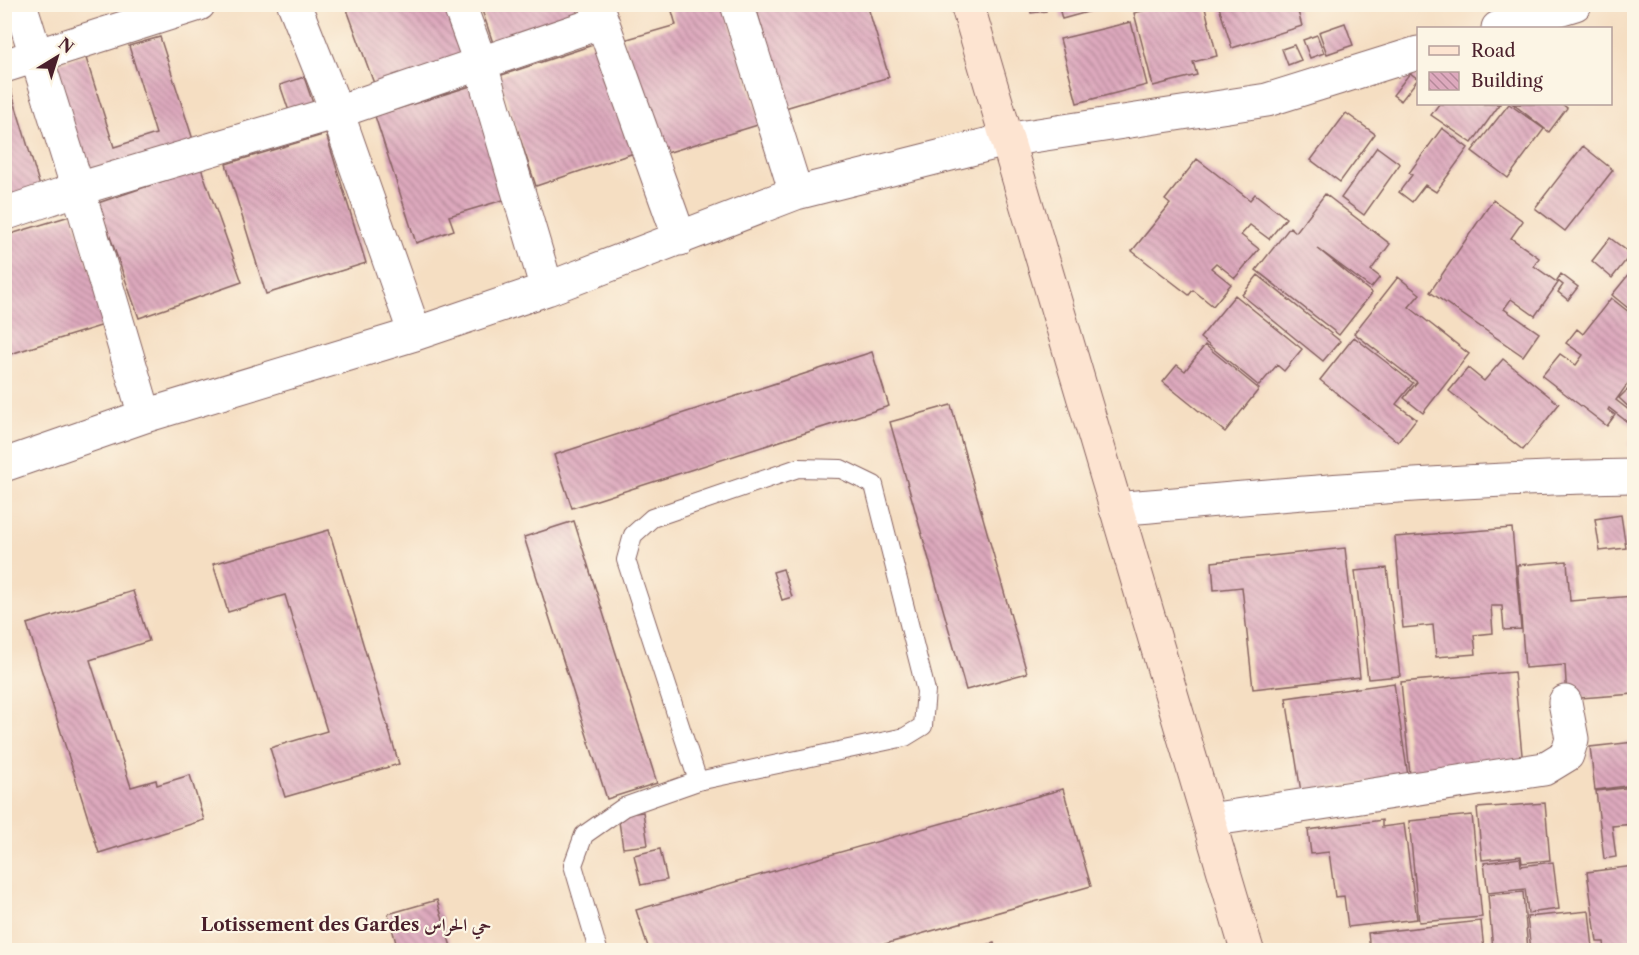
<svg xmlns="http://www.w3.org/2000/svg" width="1639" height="955" font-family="'Libre Caslon Text',Amiri,serif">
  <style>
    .building { fill: url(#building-back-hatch) }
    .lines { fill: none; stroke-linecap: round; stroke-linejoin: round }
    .service-casing { stroke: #866260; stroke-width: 20 }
    .minor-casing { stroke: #866260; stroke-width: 35 }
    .secondary-casing { stroke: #866260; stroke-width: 35 }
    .service { stroke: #fff; stroke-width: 18 }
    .minor { stroke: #fff; stroke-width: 33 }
    .secondary { stroke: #fde4d1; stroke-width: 33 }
    .labels { text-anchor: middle; stroke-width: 4.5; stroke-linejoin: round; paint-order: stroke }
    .neighbourhood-label { font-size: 18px; font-weight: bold; fill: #4a1f2b; stroke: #fcf5e5 }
  </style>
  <defs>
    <pattern id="building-back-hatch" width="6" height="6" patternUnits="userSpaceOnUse" patternTransform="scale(1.5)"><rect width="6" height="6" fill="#dda9bd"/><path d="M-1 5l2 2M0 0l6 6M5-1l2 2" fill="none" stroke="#b5899a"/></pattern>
  </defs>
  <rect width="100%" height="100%" fill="#fcf5e5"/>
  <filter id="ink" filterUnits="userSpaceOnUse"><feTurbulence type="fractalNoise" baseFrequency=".0167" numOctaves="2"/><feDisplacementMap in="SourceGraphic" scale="12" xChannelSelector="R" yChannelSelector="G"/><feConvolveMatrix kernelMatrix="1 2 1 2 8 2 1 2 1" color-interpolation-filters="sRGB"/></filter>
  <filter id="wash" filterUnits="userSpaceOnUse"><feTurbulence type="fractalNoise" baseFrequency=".008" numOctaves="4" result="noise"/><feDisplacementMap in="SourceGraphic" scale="24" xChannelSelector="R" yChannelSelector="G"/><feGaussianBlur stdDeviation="1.35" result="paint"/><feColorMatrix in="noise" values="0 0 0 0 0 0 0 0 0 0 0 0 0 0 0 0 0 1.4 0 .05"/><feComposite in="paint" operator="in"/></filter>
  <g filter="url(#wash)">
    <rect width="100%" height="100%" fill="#f5dec2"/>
    <g id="blocks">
      <!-- building -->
      <path class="building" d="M 345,4 L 449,4 L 467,57 L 376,89 Z
        M 480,4 L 575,4 L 580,21 L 495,49 Z
        M 670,4 L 724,4 L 761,124 L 660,155 L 624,40 L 676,25 Z
        M 755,4 L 867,4 L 889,77 L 785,108 Z
        M 1029,4 L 1045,4 L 1046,11 L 1031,13 Z
        M 1058,4 L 1113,4 L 1113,5 L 1062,19 Z
        M 1169,4 L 1204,4 L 1217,56 L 1193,62 L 1197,75 L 1153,86 L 1134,13 Z
        M 1218,4 L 1296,4 L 1302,26 L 1232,48 Z
        M 1469,4 L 1490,4 L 1490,5 L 1472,11 Z
        M 1131,22 L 1147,85 L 1077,103 L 1060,39 Z
        M 1345,23 L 1353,45 L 1327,54 L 1319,32 Z
        M 1317,35 L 1324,53 L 1310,58 L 1303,40 Z
        M 160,37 L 195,146 L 87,179 L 51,65 L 85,55 L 114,147 L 156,134 L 129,46 Z
        M 599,43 L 637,152 L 536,186 L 499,76 Z
        M 1294,45 L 1301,60 L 1288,65 L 1282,49 Z
        M 1410,73 L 1418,79 L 1401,101 L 1393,95 Z
        M 304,77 L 315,109 L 291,117 L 280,85 Z
        M 9,84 L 42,193 L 4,205 L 4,85 Z
        M 474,85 L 510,198 L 449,216 L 454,230 L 416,243 L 375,116 Z
        M 1439,104 L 1500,104 L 1472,143 L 1431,115 Z
        M 1509,104 L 1544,129 L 1508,178 L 1472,151 Z
        M 1513,104 L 1562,104 L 1567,108 L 1549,132 Z
        M 1346,113 L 1375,134 L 1340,182 L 1311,160 Z
        M 1442,128 L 1468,148 L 1436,192 L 1425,185 L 1412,202 L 1399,192 L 1412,175 L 1409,173 Z
        M 326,134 L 366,263 L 266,294 L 226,164 Z
        M 1583,146 L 1613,170 L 1565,231 L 1535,208 Z
        M 1377,147 L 1400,164 L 1364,215 L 1341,198 Z
        M 1197,159 L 1250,200 L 1255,194 L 1286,218 L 1269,239 L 1250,225 L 1241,235 L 1259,249 L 1235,278 L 1216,263 L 1211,268 L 1231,284 L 1213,306 L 1193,290 L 1189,295 L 1132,251 L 1170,204 L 1165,200 Z
        M 201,168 L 242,282 L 139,318 L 98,203 Z
        M 1325,194 L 1390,244 L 1371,270 L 1380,277 L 1371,288 L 1317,248 L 1372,293 L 1339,335 L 1256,270 L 1290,227 L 1296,232 Z
        M 1493,200 L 1523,221 L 1511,238 L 1539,258 L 1534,266 L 1558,283 L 1535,316 L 1511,299 L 1504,309 L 1539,333 L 1523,356 L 1430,292 Z
        M 73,215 L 107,324 L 7,355 L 4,348 L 4,236 Z
        M 1610,238 L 1631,254 L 1612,278 L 1592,261 Z
        M 1634,268 L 1634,313 L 1612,295 Z
        M 1561,274 L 1578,287 L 1568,300 L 1558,292 L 1563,285 L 1557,280 Z
        M 1258,275 L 1340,341 L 1323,361 L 1242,295 Z
        M 1398,277 L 1420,294 L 1409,307 L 1469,354 L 1423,413 L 1404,398 L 1417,382 L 1354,333 Z
        M 1235,295 L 1302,349 L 1284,371 L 1277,365 L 1259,386 L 1200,338 Z
        M 1611,298 L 1634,316 L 1634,375 L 1616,400 L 1634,414 L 1634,427 L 1609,408 L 1608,410 L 1615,415 L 1607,426 L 1542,376 L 1560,354 L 1576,365 L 1583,355 L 1566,343 L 1577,329 L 1583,334 Z
        M 1354,337 L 1413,383 L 1396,404 L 1416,419 L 1398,442 L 1320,380 Z
        M 1205,345 L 1259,389 L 1225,432 L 1163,382 L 1177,365 L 1185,371 Z
        M 872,352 L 889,406 L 572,508 L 554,455 Z
        M 1503,359 L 1559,404 L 1523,450 L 1449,391 L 1468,368 L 1484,381 Z
        M 1627,390 L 1634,397 L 1634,409 L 1633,411 L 1619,398 Z
        M 951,405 L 1027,673 L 966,690 L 890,422 Z
        M 1634,437 L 1634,451 L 1628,444 Z
        M 1621,515 L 1626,548 L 1600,551 L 1595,519 Z
        M 574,521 L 657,783 L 607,799 L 524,537 Z
        M 1512,528 L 1521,629 L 1504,630 L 1502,606 L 1491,606 L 1493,633 L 1474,635 L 1476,654 L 1436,657 L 1433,625 L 1403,628 L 1395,537 Z
        M 329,530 L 399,764 L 285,797 L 270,748 L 327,731 L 285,595 L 228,612 L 213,564 Z
        M 1345,548 L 1360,677 L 1253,689 L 1242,587 L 1214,590 L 1212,562 Z
        M 1567,561 L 1570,601 L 1634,596 L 1634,694 L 1567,699 L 1565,665 L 1525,668 L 1517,565 Z
        M 1387,568 L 1400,676 L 1368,679 L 1355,571 Z
        M 783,569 L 792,597 L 782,600 L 773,572 Z
        M 133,591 L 149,641 L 90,660 L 131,787 L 156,780 L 157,785 L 190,775 L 204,820 L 99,853 L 27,624 Z
        M 1514,672 L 1523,765 L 1410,775 L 1401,682 Z
        M 1394,683 L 1408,776 L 1301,792 L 1286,698 Z
        M 1634,742 L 1634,785 L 1595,790 L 1590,747 Z
        M 1634,787 L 1634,824 L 1612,826 L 1616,857 L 1604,859 L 1596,791 Z
        M 1063,789 L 1091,886 L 864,950 L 649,950 L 636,910 Z
        M 1545,803 L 1550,860 L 1522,863 L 1521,856 L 1482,860 L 1477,808 Z
        M 643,812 L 648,845 L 623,848 L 618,815 Z
        M 1472,815 L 1482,917 L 1419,922 L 1409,821 Z
        M 1382,820 L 1382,827 L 1404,824 L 1417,919 L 1348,927 L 1344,896 L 1335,897 L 1329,852 L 1311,854 L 1308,830 Z
        M 660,849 L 667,880 L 641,885 L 634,855 Z
        M 1520,858 L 1521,866 L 1553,862 L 1559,909 L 1528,913 L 1525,889 L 1488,893 L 1484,863 Z
        M 1634,866 L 1634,950 L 1605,950 L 1604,942 L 1597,942 L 1587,872 Z
        M 1523,892 L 1528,950 L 1493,950 L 1488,895 Z
        M 437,900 L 452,950 L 398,950 L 388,914 Z
        M 1589,911 L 1593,948 L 1568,950 L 1531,950 L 1527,917 Z
        M 1481,921 L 1484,950 L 1370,950 L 1368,933 Z
        M 994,943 L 996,950 L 969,950 Z"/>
    </g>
  </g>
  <g filter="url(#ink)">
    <use href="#blocks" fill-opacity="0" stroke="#866260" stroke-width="1.5"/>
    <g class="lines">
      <!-- service casing -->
      <g class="service-casing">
        <path id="service" d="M 598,950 L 573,865 L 584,835 L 624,807 L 698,781 L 905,737 L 923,726 L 926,691 L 874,485 L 841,469 L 798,468 L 652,518 L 633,535 L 626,560 L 698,781"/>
      </g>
      <!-- minor casing -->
      <g class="minor-casing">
        <path id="minor" d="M 20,4 L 78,189 L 145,416
          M 294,4 L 337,112 L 415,334
          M 459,4 L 480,62 L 547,289
          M 596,4 L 680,239
          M 737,4 L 796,193
          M 1498,28 L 1575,4
          M 4,66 L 199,4
          M 4,214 L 78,189 L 337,112 L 602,22
          M 4,465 L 145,416 L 415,334 L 547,289 L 796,193 L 1006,140 L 1267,100 L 1418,53
          M 1116,509 C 1288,494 1461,478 1634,476
          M 1209,820 L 1544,769 L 1567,755 L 1572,739 L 1565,702"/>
      </g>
      <!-- secondary casing -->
      <g class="secondary-casing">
        <path id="secondary" d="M 967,4 L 1247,950"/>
      </g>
      <!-- service -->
      <use href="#service" class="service"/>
      <!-- minor -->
      <use href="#minor" class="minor"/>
      <!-- secondary -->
      <use href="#secondary" class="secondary"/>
    </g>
  </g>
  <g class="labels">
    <!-- neighbourhood labels -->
    <g class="neighbourhood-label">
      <text x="346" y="931">Lotissement des Gardes حي الحراس</text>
    </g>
  </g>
  <!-- margin -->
  <rect width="1639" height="955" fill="none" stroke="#fcf5e5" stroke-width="24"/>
  <!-- legend -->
  <rect x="1417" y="27" width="195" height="78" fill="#fcf5e5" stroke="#b59f9b" stroke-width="1.5"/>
  <rect x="1429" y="46" width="30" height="9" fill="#fde4d1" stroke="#b59f9b" stroke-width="1.5"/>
  <text x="1471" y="57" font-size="18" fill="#4a1f2b">Road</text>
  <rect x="1429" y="72" width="30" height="18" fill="url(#building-back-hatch)" stroke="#b59f9b" stroke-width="1.5"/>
  <text x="1471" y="87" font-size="18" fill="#4a1f2b">Building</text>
  <!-- north arrow -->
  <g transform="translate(57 57) rotate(38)" stroke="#fcf5e5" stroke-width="4.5" paint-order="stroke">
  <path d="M0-4.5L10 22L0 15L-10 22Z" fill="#4a1f2b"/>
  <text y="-9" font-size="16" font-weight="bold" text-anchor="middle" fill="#4a1f2b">N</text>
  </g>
</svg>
